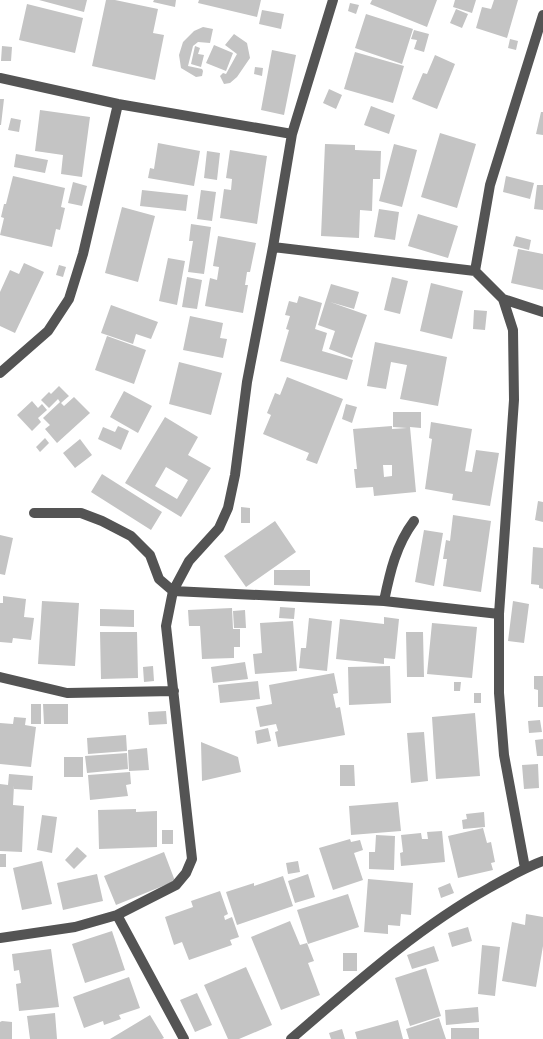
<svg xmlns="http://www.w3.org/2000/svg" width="543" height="1039" font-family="Poppins,sans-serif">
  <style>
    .building { fill: #c4c4c4; fill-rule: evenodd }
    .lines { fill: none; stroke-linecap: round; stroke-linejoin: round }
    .minor { stroke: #545454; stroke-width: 10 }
  </style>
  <rect width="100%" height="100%" fill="#fff"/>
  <!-- building -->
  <path class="building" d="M 39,0 L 87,0 L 84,12 Z
    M 106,0 L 115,0 L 158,9 L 153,33 L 164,35 L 155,80 L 92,66 Z
    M 154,0 L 176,0 L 175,7 L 153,2 Z
    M 199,0 L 261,0 L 257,17 L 198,3 Z
    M 372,0 L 437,0 L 427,27 L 370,4 Z
    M 455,0 L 476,0 L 472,13 L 453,7 Z
    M 494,0 L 518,0 L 507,38 L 476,28 L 482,7 L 491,9 Z
    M 350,3 L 359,5 L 356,14 L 348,11 Z
    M 27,4 L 83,18 L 75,53 L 19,40 Z
    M 456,9 L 468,14 L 462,28 L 450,23 Z
    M 262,10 L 284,14 L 281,29 L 259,24 Z
    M 366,14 L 413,29 L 402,64 L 355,48 Z
    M 203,27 L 213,29 L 210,43 L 198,42 L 193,46 L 188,66 L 202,69 L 203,71 L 202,76 L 196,77 L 181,68 L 179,55 L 183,42 L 194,31 Z
    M 414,30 L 429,34 L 424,52 L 414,49 L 417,40 L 411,39 Z
    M 234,34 L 247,43 L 250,58 L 237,77 L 230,83 L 224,84 L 220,76 L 223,73 L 226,74 L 237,54 L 225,45 Z
    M 510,39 L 518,41 L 516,50 L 508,48 Z
    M 214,45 L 233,53 L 226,71 L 206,63 Z
    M 2,46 L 12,47 L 11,61 L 1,61 Z
    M 195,46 L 200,48 L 198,54 L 204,55 L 201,67 L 191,64 Z
    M 272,50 L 296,55 L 284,115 L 261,110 Z
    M 355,52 L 404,66 L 393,103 L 344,89 Z
    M 435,55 L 455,64 L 437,109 L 412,99 L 423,73 L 427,74 Z
    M 255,67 L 263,68 L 262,76 L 254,74 Z
    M 329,89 L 342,95 L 336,109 L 323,103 Z
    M 0,99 L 4,99 L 1,125 L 0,125 Z
    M 371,106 L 395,115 L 389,134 L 364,125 Z
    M 40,110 L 90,117 L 82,177 L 61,174 L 63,155 L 35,151 Z
    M 541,112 L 543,112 L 543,135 L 536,134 Z
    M 11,118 L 21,120 L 19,132 L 8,130 Z
    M 440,133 L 476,144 L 457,208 L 421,197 Z
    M 158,143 L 200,151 L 194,186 L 148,178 L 150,168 L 154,169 Z
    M 325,144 L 355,145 L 355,150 L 381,151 L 380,179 L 373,179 L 372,211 L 360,210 L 359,238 L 321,236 Z
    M 394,144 L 417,150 L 402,207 L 379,201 Z
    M 230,150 L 267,156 L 257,224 L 220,218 L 224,189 L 231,190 L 232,179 L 226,178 Z
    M 207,151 L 220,153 L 217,180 L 204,178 Z
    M 16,154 L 48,160 L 45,173 L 14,167 Z
    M 13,176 L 65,188 L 61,207 L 65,208 L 60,230 L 56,229 L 52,247 L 0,235 L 4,218 L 1,217 L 4,204 L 6,204 Z
    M 506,176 L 534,183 L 530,199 L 503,192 Z
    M 73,182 L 87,186 L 82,206 L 68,203 Z
    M 537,185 L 543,185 L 543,210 L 534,209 Z
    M 142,190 L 188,195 L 186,211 L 140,206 Z
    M 201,190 L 216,192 L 212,221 L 197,219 Z
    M 122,207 L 155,216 L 138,282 L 105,273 Z
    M 379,209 L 399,212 L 395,240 L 374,237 Z
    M 418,214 L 458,226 L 448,258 L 408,246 Z
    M 191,224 L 211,227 L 204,274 L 188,272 L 193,241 L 189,241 Z
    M 218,236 L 256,243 L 250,272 L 247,272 L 245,285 L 248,285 L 243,313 L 205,306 L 210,278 L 217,280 L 219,267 L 213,266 Z
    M 516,236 L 531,240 L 529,250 L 513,246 Z
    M 518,249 L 543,254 L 543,290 L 511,283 Z
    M 168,258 L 185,261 L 177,305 L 159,301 Z
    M 24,263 L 44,272 L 15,333 L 0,326 L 0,292 L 10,270 L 19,274 Z
    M 59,265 L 66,267 L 63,277 L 56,275 Z
    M 187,277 L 202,280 L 197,309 L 182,307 Z
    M 392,277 L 408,281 L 400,314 L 384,310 Z
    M 431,283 L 463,291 L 452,339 L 420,331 Z
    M 331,284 L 359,292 L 354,309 L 330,302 L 367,315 L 352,358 L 329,349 L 335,331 L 318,325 Z
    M 299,296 L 322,303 L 315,329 L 327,333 L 322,351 L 353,360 L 347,380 L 280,361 L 289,330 L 286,329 L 290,316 L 285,315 L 289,301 L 297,303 Z
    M 111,305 L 158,322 L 151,339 L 136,334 L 133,344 L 101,333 Z
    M 474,310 L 487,311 L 485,330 L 473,329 Z
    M 190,316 L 223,323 L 220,338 L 227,339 L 223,358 L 183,350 Z
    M 107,336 L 146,350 L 134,384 L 95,370 Z
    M 375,342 L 447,357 L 438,406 L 400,399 L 407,365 L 391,362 L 386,389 L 367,386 Z
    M 179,362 L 222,373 L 211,415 L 169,404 Z
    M 287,377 L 343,399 L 317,464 L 306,460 L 309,453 L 263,434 L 271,415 L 267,413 L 275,393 L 280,395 Z
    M 59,386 L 69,396 L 61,403 L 64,406 L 74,397 L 90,413 L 57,443 L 45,429 L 50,425 L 43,418 L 60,402 L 58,399 L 49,408 L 41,400 L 49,392 L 51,394 Z
    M 124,391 L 152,406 L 138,433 L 110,417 Z
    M 32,401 L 38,408 L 42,404 L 47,410 L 38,418 L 41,422 L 32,431 L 17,415 Z
    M 346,404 L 357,407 L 352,423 L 342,419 Z
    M 393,412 L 421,412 L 421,428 L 410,427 L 416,492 L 374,496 L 373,487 L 356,488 L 354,469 L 357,469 L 353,429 L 392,426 L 392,429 L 407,428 L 393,427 ZM 383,465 L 392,465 L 392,476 L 384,477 Z
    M 165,417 L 198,437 L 188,455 L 211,468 L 181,517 L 125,483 ZM 166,467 L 188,480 L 177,499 L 155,486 Z
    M 431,422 L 472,429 L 465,471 L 472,472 L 476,450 L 499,453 L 490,506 L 452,500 L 453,494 L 425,489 L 432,439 L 429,438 Z
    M 118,426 L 129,431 L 121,450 L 98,439 L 103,427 L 115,432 Z
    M 45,438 L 49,443 L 40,452 L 36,447 Z
    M 80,439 L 92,455 L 75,468 L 63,453 Z
    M 102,474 L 162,512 L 151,530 L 91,492 Z
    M 538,501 L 543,502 L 543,522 L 535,520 Z
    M 241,507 L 250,508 L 250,523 L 241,523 Z
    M 453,515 L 491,521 L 481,592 L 443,586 L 447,559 L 443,559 L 446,540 L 450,541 Z
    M 275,521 L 296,552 L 246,587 L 224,556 Z
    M 424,530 L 443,533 L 434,586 L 415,582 Z
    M 0,535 L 13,538 L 5,575 L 0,574 Z
    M 533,547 L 543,548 L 543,589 L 539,588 L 539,585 L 531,584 Z
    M 274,570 L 310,570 L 310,586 L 274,585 Z
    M 3,596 L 26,599 L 24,617 L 34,618 L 31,640 L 13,638 L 12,643 L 0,642 L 0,603 L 3,603 Z
    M 42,601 L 79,603 L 75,666 L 38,664 Z
    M 513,601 L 529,604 L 524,643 L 508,641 Z
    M 280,607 L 295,608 L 294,619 L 279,618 Z
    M 232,608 L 233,629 L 240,629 L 240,647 L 234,647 L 234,658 L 202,659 L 200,626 L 189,626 L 188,610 Z
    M 100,609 L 134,610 L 134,627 L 100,626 Z
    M 245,610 L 246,628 L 234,628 L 233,611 Z
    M 384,617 L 399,619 L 395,659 L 384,658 L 384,664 L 336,659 L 340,619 L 384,624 Z
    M 309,618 L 332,621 L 327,671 L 299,668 L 301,648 L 306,648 Z
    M 293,621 L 297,671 L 255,674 L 253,654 L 262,653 L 260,623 Z
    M 432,623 L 477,627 L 472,678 L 427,674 Z
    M 100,632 L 137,632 L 138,678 L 101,679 Z
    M 406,632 L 423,632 L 424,677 L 407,677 Z
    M 245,662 L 248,679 L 213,683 L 211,667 Z
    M 153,666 L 154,681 L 144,682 L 143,667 Z
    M 390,666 L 391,703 L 349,705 L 348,667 Z
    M 334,673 L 338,693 L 333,694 L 336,708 L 340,707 L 345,735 L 278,747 L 275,732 L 278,731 L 276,724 L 260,727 L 256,707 L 272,704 L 269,685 Z
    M 534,676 L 543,676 L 543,707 L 538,707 L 538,690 L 534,689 Z
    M 258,681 L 260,699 L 220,703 L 218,685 Z
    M 454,682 L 461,682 L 460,691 L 454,691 Z
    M 474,693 L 481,693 L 481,703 L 474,703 Z
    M 31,704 L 41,704 L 41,724 L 31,724 Z
    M 43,704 L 68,704 L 68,724 L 44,724 Z
    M 166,711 L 167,724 L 149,725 L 148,712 Z
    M 475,713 L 480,776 L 436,779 L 432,717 Z
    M 14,717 L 26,718 L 25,725 L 36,727 L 31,767 L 0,764 L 0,723 L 13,724 Z
    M 540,720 L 542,732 L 529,733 L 528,721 Z
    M 268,728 L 271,741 L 257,744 L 255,731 Z
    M 424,732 L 428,781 L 411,783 L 407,733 Z
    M 126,735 L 127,751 L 88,754 L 87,738 Z
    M 543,739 L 543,756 L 537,756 L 535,740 Z
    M 201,742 L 238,757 L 241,772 L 202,781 Z
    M 147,748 L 149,770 L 129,771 L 128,750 Z
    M 127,753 L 128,769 L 87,773 L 85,756 Z
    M 64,757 L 83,757 L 83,777 L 64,777 Z
    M 538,764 L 539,788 L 524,789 L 522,765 Z
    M 340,765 L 354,765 L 355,786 L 340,786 Z
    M 130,772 L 131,784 L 126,785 L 128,796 L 90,800 L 88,775 Z
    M 9,774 L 33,776 L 32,790 L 14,789 L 14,785 L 13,805 L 24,806 L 22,852 L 0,851 L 0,784 L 8,785 Z
    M 398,802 L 401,831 L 351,835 L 349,806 Z
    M 136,809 L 136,812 L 157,811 L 157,847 L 99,849 L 98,810 Z
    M 484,812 L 485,827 L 463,829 L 462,820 L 467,819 L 466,814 Z
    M 42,815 L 57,817 L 52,853 L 37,850 Z
    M 483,828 L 487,843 L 491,842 L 495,862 L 491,863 L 493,870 L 458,878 L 448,836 Z
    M 162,830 L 173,830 L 173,844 L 162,844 Z
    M 442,831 L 445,862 L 401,866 L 400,853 L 403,852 L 401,835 L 421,833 L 422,839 L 428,839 L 427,832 Z
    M 376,835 L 395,836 L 394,870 L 369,869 L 369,852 L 375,852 Z
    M 350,839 L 351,842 L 360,840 L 363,850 L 354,853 L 363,880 L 333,890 L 319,848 Z
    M 77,847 L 87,856 L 74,869 L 65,860 Z
    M 164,852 L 175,881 L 116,905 L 104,876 Z
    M 0,854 L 6,854 L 6,867 L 0,867 Z
    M 42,861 L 52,904 L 22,910 L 13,868 Z
    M 298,861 L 300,872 L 288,874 L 286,863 Z
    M 97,874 L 103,901 L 63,910 L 57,883 Z
    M 308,874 L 315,897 L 295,903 L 288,881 Z
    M 283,876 L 293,906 L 237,925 L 226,892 L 254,883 L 254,886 Z
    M 368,879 L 413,883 L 411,915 L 401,914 L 400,926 L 388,925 L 388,934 L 364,932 Z
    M 450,883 L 454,893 L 441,898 L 438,888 Z
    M 220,891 L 228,914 L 224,916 L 225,920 L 232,917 L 239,937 L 230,940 L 232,945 L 189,960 L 182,942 L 174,945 L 165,917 L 193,907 L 191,901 Z
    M 348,894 L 359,927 L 308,944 L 297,910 Z
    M 526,914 L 543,917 L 543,946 L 536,987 L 502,981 L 512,922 L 525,925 Z
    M 290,921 L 300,945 L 307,943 L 314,961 L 308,963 L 320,995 L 281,1010 L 251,937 Z
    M 468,927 L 472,941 L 452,947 L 448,933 Z
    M 112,931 L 125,970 L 85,983 L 72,944 Z
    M 482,945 L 500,947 L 495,996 L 478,994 Z
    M 434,946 L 439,961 L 412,969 L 407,955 Z
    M 51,949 L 59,1007 L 19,1011 L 16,984 L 21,983 L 19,970 L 14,971 L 12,954 Z
    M 343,953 L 357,953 L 357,971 L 343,971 Z
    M 246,967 L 272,1025 L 239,1039 L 228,1039 L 204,985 Z
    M 426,968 L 441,1016 L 410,1026 L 395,978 Z
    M 129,977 L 140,1008 L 119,1015 L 121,1019 L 104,1025 L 103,1021 L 84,1028 L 73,997 Z
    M 197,993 L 212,1025 L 195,1032 L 180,1000 Z
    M 478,1007 L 479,1022 L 446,1025 L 445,1010 Z
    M 55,1013 L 57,1039 L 30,1039 L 27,1016 Z
    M 150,1015 L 164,1038 L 162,1039 L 110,1039 Z
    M 439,1018 L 446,1039 L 409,1039 L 406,1029 Z
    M 398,1020 L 403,1039 L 357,1039 L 355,1032 Z
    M 2,1021 L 12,1022 L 12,1039 L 0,1039 L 0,1022 Z
    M 451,1028 L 479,1028 L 479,1039 L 451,1039 Z
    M 342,1029 L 345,1039 L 331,1039 L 329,1033 Z"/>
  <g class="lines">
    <!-- minor -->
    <path class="minor" d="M 0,78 L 118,104 L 292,134
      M 273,247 L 475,271
      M 503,299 L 543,312
      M 0,373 L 48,331 L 69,299 L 83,254 L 118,104
      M 34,513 L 81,513 L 102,521 L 131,536 L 150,555 L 159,579 L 173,591 L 384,601 L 499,614
      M 384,601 C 390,572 396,545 414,521
      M 0,677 L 67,693 L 174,691
      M 525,868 L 504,755 L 499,693 L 499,614 L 514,400 L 513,330 L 503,299 L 475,271 L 490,185 L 543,15
      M 117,915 L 184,1039
      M 0,938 L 75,927 L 117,915 L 176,885 L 186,873 L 192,859 L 166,626 L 173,591 L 189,561 L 219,528 L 228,508 L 235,475 L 247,382 L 273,247 L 292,134 L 333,0
      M 291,1039 C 354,985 416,929 489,888 C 507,878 524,868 543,861"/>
  </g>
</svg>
